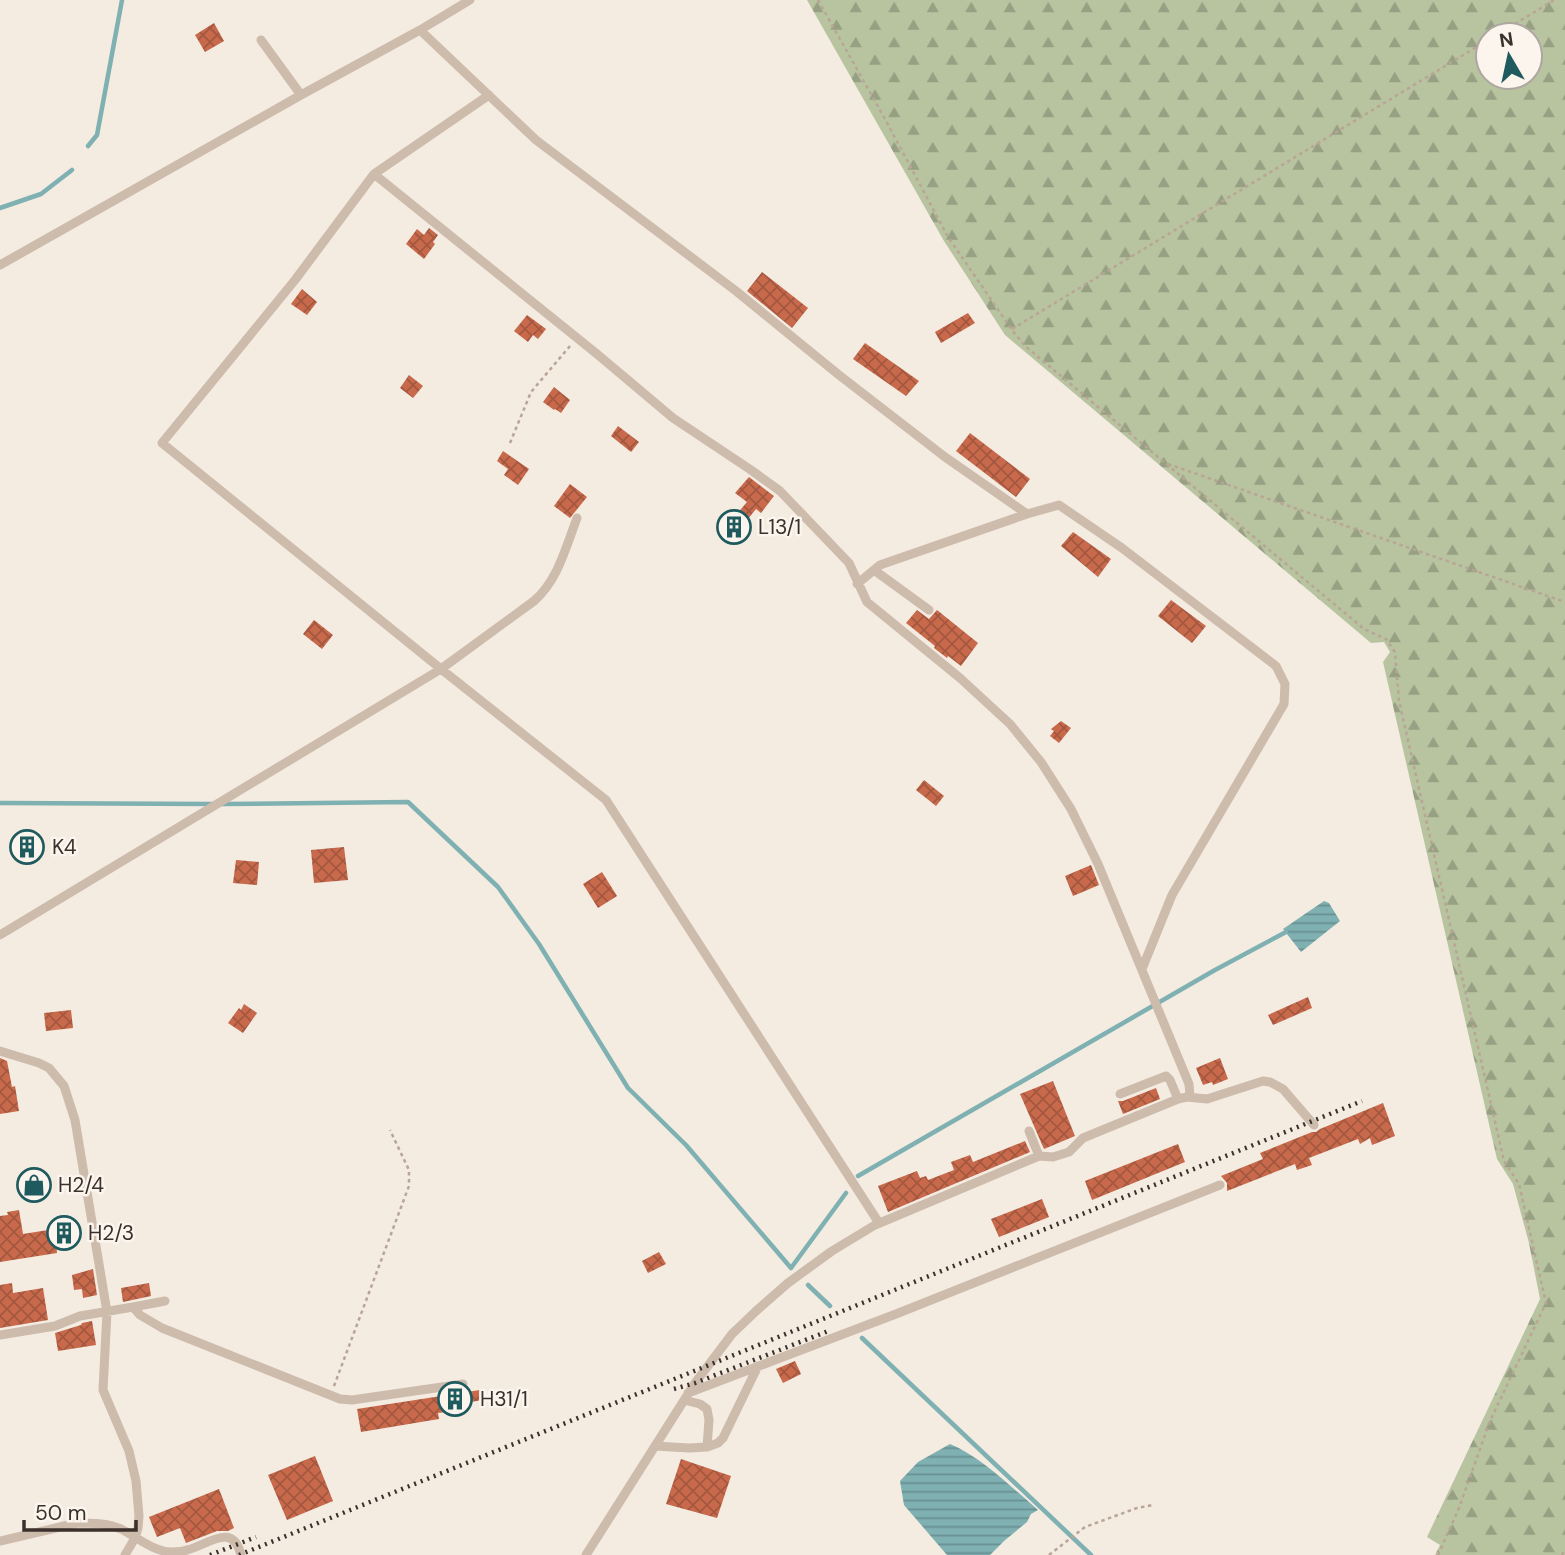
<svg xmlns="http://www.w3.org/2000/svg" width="1565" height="1555" font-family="'DM Sans',sans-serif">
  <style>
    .forest { fill: url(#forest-firs); fill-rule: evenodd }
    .water { fill: url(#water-rules) }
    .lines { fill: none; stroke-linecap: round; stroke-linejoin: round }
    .stream { stroke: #7fb0b2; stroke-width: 4.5 }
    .building { fill: url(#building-cross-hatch) }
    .path { stroke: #b9a596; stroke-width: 2.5; stroke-dasharray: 3.5 3.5; stroke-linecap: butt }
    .service { stroke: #cdbbac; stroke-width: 9 }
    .rail { stroke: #3b302b; stroke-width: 4.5; stroke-dasharray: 2 5; stroke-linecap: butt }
    .labels { text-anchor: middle; stroke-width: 5; stroke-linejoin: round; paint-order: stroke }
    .poi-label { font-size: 21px; fill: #3b302b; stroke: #fbf5ee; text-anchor: start }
  </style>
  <defs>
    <pattern id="forest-firs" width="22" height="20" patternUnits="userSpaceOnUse" patternTransform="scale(1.75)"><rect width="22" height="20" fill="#b8c4a0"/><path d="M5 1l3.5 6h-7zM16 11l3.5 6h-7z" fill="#97a083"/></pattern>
    <pattern id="water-rules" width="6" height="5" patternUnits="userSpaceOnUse" patternTransform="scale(1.75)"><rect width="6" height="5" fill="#7fb0b2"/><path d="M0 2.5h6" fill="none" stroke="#699091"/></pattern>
    <pattern id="building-cross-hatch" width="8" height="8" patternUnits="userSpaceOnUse" patternTransform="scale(1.75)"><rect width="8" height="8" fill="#c8694b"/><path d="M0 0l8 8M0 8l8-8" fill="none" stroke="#a4573f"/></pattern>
  </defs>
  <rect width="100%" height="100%" fill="#f4ebe1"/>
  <!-- forest -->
  <path class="forest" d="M 807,0 L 1565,0 L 1565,1555 L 1435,1555 L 1440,1545 L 1427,1537 L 1540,1299 L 1529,1243 L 1513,1184 L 1497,1159 L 1383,662 L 1390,652 L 1384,642 L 1371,643 L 1005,335 L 944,241 ZM 1488,35 L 1530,35 L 1530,77 L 1488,77 Z"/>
  <!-- water -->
  <path class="water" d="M 1324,901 L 1329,903 L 1340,921 L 1301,952 L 1283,929 Z
    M 950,1444 C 983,1458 1011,1487 1038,1510 L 1031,1514 L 1027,1522 L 1004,1541 L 990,1555 L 947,1555 L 904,1505 L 900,1481 L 918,1462 Z"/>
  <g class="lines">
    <!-- stream -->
    <path class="stream" d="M 88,146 L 97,135 L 122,0
      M 0,208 L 41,194 L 72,170
      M 0,803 L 213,804
      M 221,804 L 408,802 L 498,887 L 539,944 L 628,1088 L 686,1145 L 791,1268 L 846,1193
      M 858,1176 L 1215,970 L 1286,932
      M 808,1285 L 830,1306
      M 862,1338 L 1091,1555"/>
  </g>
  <!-- building -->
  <path class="building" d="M 214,23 L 224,41 L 205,52 L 195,35 Z
    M 429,228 L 438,235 L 433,242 L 435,244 L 424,259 L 406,244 L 417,229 L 424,235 Z
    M 762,272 L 808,308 L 792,328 L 747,291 Z
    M 302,289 L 317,302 L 307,315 L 291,304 Z
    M 968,313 L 975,323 L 941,343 L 935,332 Z
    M 527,315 L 546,329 L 538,339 L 533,335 L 528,342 L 514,331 Z
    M 865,343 L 919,381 L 906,396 L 853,359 Z
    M 409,375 L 423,386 L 413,398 L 400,388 Z
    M 554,387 L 570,400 L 561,413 L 555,409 L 554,410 L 543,402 Z
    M 618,426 L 639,442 L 631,452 L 611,436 Z
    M 970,433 L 1030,479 L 1016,497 L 956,451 Z
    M 503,451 L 529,469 L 518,485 L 504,475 L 508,469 L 497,461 Z
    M 749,477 L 774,496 L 761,513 L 756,509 L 735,535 L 725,528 L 747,502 L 735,493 Z
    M 570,484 L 587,497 L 570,518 L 554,506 Z
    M 1073,532 L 1111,559 L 1098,577 L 1061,546 Z
    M 1171,600 L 1206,626 L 1192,643 L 1158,616 Z
    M 917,610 L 929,619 L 937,610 L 978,643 L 961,666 L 948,656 L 947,658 L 934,648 L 935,646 L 906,623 Z
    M 314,620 L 333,635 L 322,649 L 303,634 Z
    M 1061,721 L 1071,728 L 1059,743 L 1050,736 L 1054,731 L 1051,729 Z
    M 924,780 L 944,796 L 936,806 L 916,790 Z
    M 22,838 L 37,842 L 33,857 L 18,853 Z
    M 344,847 L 348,880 L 314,883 L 311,850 Z
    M 236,860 L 259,862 L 257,885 L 233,883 Z
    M 1091,865 L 1099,885 L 1073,896 L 1065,876 Z
    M 602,872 L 617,896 L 598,908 L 583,884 Z
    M 1308,997 L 1312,1008 L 1273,1025 L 1268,1015 Z
    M 244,1004 L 257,1013 L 243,1033 L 228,1023 L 239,1008 L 241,1010 Z
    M 71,1010 L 73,1028 L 46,1031 L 44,1013 Z
    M 0,1058 L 7,1061 L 12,1087 L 15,1086 L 19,1111 L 0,1114 Z
    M 1220,1058 L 1228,1079 L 1213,1085 L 1212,1082 L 1203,1085 L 1196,1068 Z
    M 1053,1081 L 1075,1136 L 1044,1149 L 1020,1094 Z
    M 1156,1088 L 1160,1099 L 1123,1114 L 1118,1101 L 1123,1101 Z
    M 1383,1103 L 1395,1136 L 1372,1145 L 1370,1138 L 1360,1144 L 1358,1139 L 1309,1158 L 1312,1165 L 1297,1170 L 1295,1164 L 1227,1191 L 1227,1183 L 1221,1176 L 1263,1159 L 1260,1153 L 1312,1132 L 1316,1132 L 1320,1129 Z
    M 1025,1141 L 1030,1152 L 888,1212 L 878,1186 L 917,1171 L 920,1178 L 926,1176 L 928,1180 L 954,1170 L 951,1162 L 970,1155 L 973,1162 Z
    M 1178,1144 L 1185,1162 L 1092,1200 L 1085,1181 Z
    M 1042,1199 L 1049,1217 L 999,1237 L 991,1219 Z
    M 19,1210 L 23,1234 L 67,1227 L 69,1240 L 56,1242 L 57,1253 L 0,1262 L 0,1216 L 8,1215 L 7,1212 Z
    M 659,1252 L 666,1264 L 648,1273 L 642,1261 Z
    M 93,1269 L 97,1295 L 83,1298 L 82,1289 L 74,1290 L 72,1275 Z
    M 12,1283 L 13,1293 L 43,1288 L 48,1320 L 0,1328 L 0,1285 Z
    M 149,1283 L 151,1296 L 123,1302 L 121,1288 Z
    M 92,1321 L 96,1345 L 58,1351 L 55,1333 L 81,1325 L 82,1323 Z
    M 795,1361 L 801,1374 L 783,1383 L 776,1369 Z
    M 480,1390 L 482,1400 L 454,1405 L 455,1411 L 438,1413 L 439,1419 L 361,1432 L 357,1409 Z
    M 315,1456 L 333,1501 L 287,1520 L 268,1475 Z
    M 681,1459 L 731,1476 L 717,1518 L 666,1504 Z
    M 219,1489 L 234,1528 L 228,1531 L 217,1531 L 186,1543 L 180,1528 L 157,1537 L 149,1517 Z"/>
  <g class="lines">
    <!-- path -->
    <path class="path" d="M 818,0 L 885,119 L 948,237 L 1012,330 L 1025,346 L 1364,629 L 1386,639 L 1395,652 L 1399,701 L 1504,1161 L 1519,1184 L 1546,1303 L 1490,1421 L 1459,1508 L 1438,1555
      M 1497,35 L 1554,0
      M 1012,329 L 1488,40
      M 510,443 L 531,392 L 570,346
      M 1168,464 L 1565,602
      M 334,1386 L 409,1186 L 409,1170 L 390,1130
      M 1049,1555 L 1085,1527 L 1137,1508 L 1153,1505
      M 1562,1555 L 1565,1549"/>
    <!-- service -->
    <path class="service" d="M 420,30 L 536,140 L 736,291 L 839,375 L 945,457 L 1027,514 L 1059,505 L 1122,548 L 1276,666 L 1285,684 L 1284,704 L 1172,895 L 1142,969
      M 261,40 L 301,95
      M 489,95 L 374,174 L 295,280 L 162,443 L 441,669 L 606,800 L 879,1223
      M 374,174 L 597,354 L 673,418 L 751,470 L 780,491 L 849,563 L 867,602 L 960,678 L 1010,724 L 1041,762 L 1071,809 L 1098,864 L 1189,1084 L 1190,1097
      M 0,265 L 301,95 L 420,30 L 470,0
      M 874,570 L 929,610
      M 857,584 L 880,565 L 1027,514
      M 0,935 L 441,669 L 534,601 C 558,580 566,547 577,518
      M 0,1051 L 39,1063 L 49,1068 L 64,1086 L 75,1120 L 107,1312 L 103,1390 L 129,1451 L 136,1481 L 139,1516 L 138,1528 L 135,1538 L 125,1555
      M 1120,1094 L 1166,1076 L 1170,1080 L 1178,1099
      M 1029,1131 L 1039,1156
      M 133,1307 L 165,1301
      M 0,1335 L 55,1326 L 80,1316 L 133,1307 L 140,1315 L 162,1328 L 340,1399 L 352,1400 L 463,1384
      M 688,1393 L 896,1314 L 1220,1185
      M 655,1446 L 689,1448 L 707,1447 L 709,1420 L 707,1409 L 700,1404 L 684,1400
      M 707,1447 L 718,1443 L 723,1438 L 758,1366
      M 0,1541 L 77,1523 C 92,1523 107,1523 121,1529 C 137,1537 152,1551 171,1552 C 176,1552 182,1552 187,1550 C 208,1545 233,1521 241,1555
      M 586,1555 L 695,1383 L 732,1334 L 755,1312 L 788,1283 L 832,1251 L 875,1225 L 1039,1156 L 1053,1157 L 1069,1152 L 1083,1138 L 1178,1099 L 1187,1097 L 1207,1099 L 1263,1081 L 1270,1082 L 1283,1089 L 1314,1125"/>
    <!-- rail -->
    <path class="rail" d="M 674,1389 L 695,1383 L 831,1330
      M 210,1555 L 256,1537
      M 239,1555 L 1362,1101"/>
  </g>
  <!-- icons -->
  <defs>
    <g id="building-ring" transform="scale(1.75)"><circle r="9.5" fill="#fbf5ee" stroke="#1f5a5e" stroke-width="1.5"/><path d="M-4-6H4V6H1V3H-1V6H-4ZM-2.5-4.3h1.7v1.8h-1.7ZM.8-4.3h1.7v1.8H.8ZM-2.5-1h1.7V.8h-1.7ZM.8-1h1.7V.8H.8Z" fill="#1f5a5e"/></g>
    <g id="shop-ring" transform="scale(1.75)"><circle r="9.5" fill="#fbf5ee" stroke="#1f5a5e" stroke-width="1.5"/><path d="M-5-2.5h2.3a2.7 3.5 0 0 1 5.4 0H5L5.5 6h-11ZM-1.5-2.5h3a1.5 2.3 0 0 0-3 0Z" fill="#1f5a5e"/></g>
  </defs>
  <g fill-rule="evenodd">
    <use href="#building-ring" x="734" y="527"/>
    <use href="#building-ring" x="27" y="847"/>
    <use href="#shop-ring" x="34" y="1185"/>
    <use href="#building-ring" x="64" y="1233"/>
    <use href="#building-ring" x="455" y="1399"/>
  </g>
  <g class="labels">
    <!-- poi labels -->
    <g class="poi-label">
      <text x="758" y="534">L13/1</text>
      <text x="52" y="854">K4</text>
      <text x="58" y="1192">H2/4</text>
      <text x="88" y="1240">H2/3</text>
      <text x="480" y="1406">H31/1</text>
    </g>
  </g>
  <!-- north arrow -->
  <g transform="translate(1509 56) rotate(351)"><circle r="33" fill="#fbf5ee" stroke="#aea6a0" stroke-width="2"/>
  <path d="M0-5L12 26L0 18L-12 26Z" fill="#1f5a5e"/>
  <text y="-10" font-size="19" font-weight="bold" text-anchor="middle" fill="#3b302b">N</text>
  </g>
  <!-- scale -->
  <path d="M24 1520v10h112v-10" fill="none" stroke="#3b302b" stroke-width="3.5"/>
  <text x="35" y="1520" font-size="21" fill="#3b302b" stroke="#fbf5ee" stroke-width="5" paint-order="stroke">50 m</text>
</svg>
